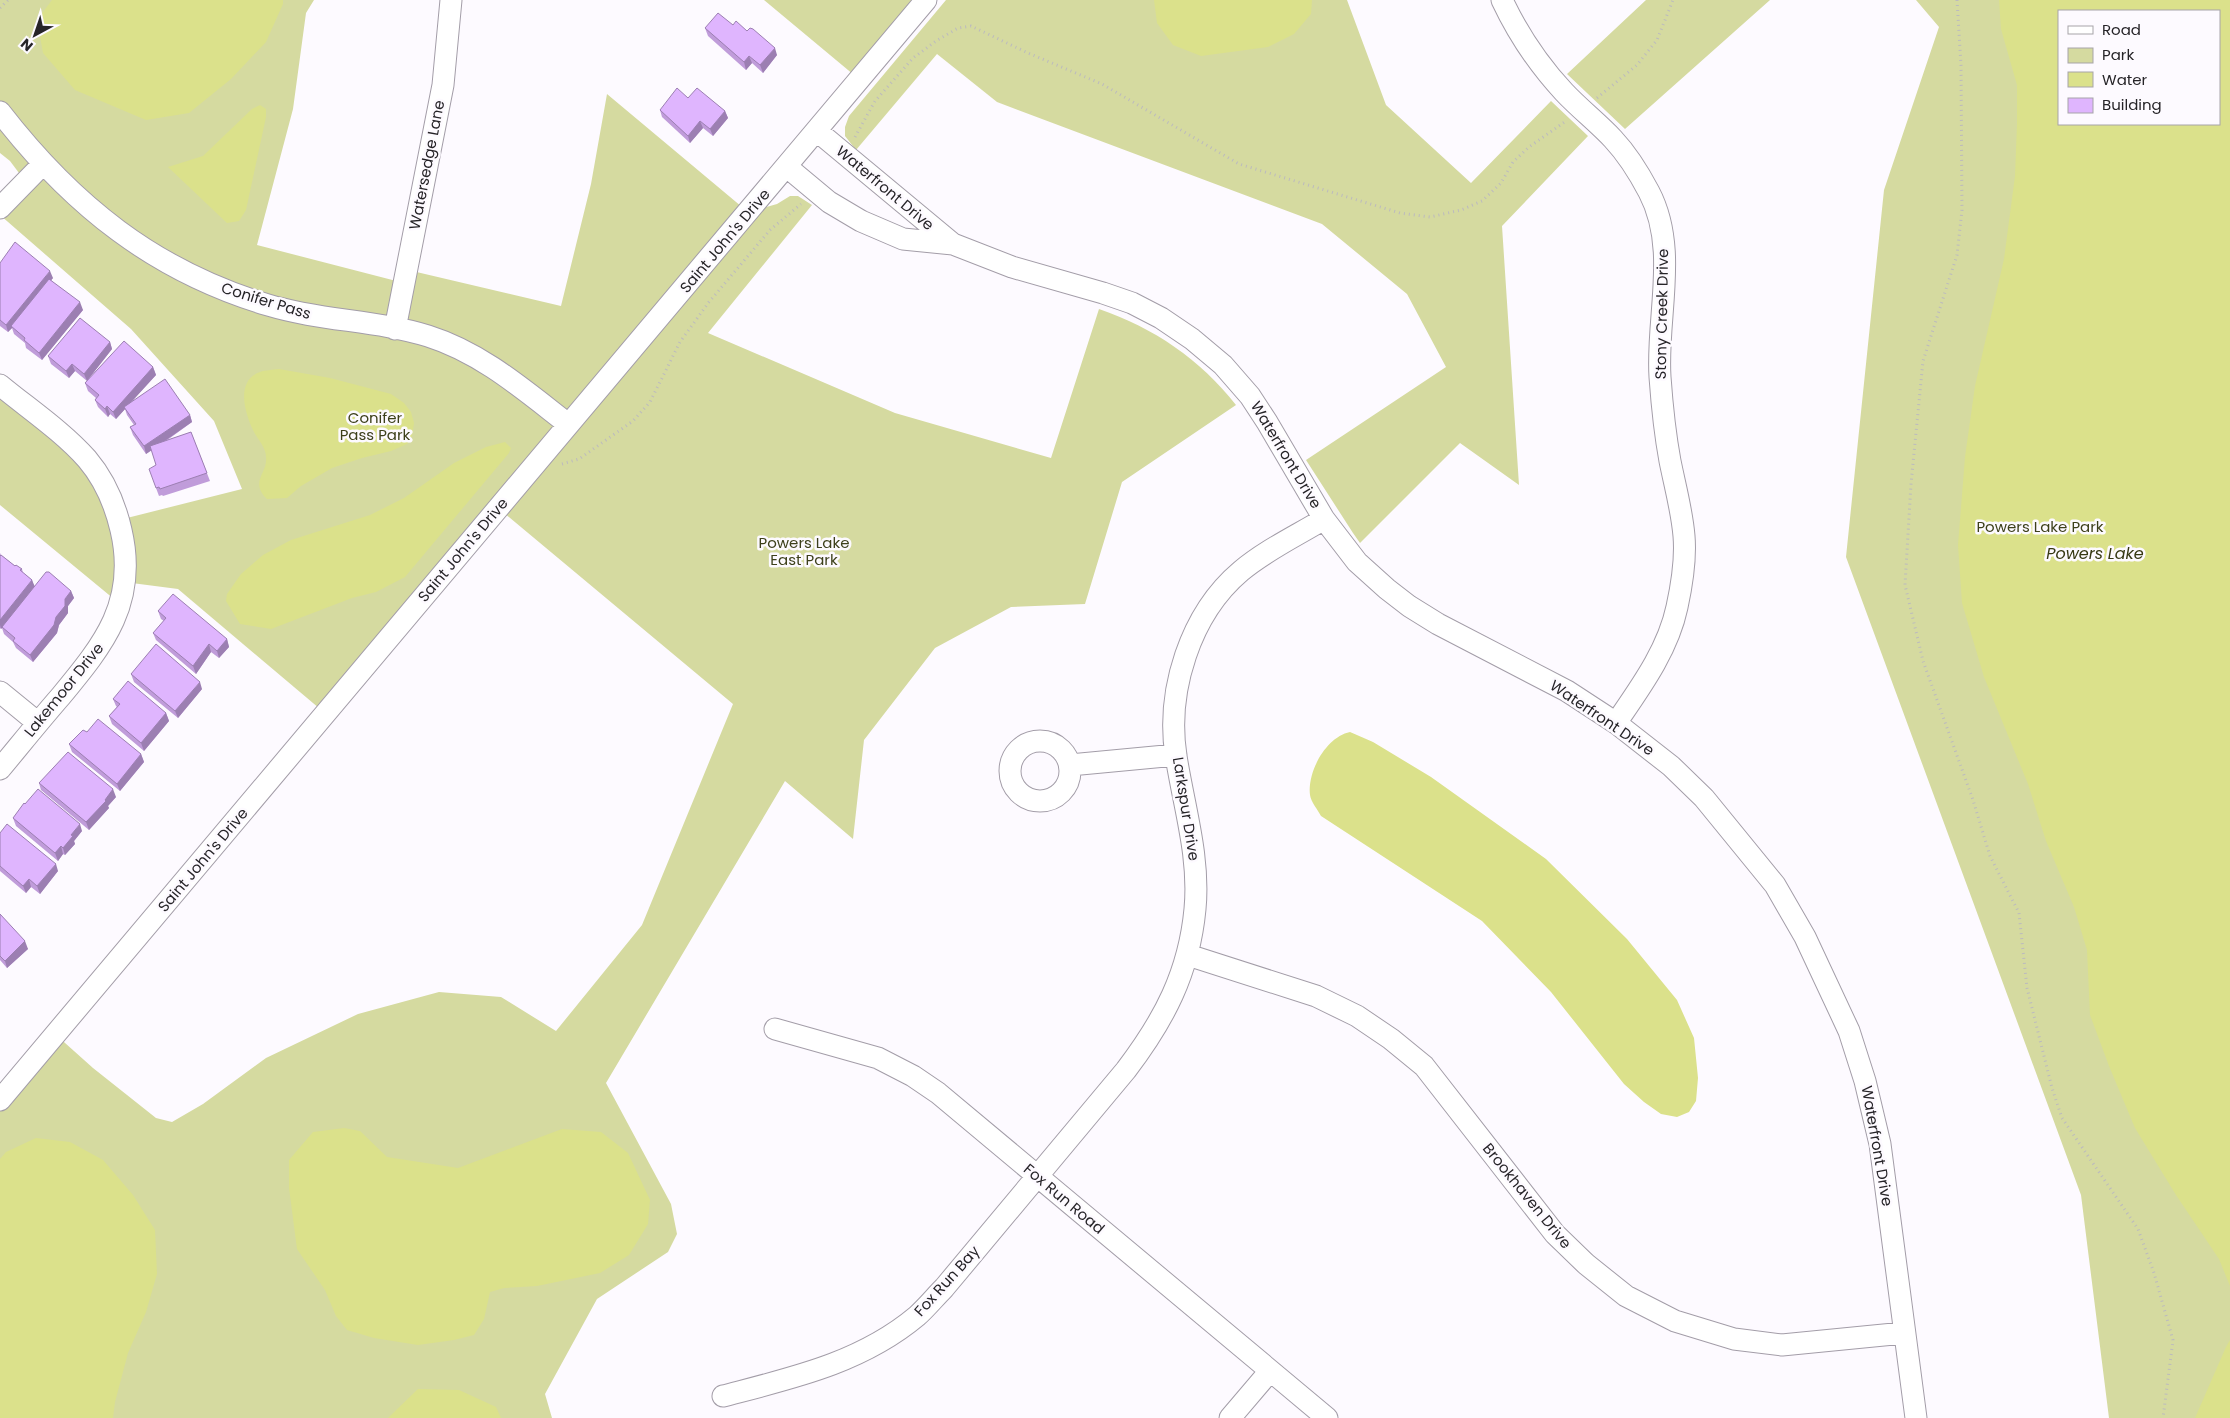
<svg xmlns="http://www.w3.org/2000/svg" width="2230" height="1418" font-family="Poppins,sans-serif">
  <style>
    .green { fill: #d5daa0; fill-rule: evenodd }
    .water { fill: #dbe18b; fill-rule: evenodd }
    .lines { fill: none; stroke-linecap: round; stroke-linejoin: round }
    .minor-casing { stroke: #a39da8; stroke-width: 23 }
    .path { stroke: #bcbabe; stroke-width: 3; stroke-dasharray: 1 4; stroke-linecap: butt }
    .minor { stroke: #fff; stroke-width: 21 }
    .wall { fill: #c09cda }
    .shaded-wall { fill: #9c7fb2 }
    .building { fill: #dfb5fe; stroke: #9c7fb2 }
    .labels { text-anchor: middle; stroke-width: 5; stroke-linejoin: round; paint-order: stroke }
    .street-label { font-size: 15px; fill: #262428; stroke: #fdfaff }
    .park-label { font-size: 15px; fill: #3d401b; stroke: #fdfaff }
    .water-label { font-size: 16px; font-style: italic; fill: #363813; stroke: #fdfaff }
  </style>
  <rect width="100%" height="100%" fill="#fdfaff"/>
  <!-- green -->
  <path class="green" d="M 0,0 L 314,0 L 306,13 L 293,109 L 257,245 L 404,283 L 408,270 L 561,306 L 591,184 L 607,94 L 748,212 L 777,204 L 790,196 L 798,196 L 812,205 L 708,333 L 895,413 L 1051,458 L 1099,309 C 1154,328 1200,359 1236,405 L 1122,482 L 1085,604 L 1011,607 L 935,648 L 864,740 L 853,839 L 785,781 L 606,1083 L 671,1204 L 677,1234 L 668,1252 L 597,1299 L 545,1394 L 552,1418 L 0,1418 L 0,1100 L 55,1034 L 93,1068 L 156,1118 L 172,1122 L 203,1104 L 266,1058 L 358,1014 L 439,992 L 501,997 L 556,1031 L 642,925 L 733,704 L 498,508 L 326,714 L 178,589 L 124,582 L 120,604 L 0,505 L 0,385 L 73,445 L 119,520 L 242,489 L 214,421 L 131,329 L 0,215 L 25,181 L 10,161 L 0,153 Z
    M 764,0 L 926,0 L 860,80 Z
    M 946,0 L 1347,0 L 1386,105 L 1471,183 L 1551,101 L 1588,136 L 1502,226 L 1519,485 L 1460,443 L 1360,543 L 1353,533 L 1306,460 L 1446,367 L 1407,294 L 1322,224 L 997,102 L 937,54 L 856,150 L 845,136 L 845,127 L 849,116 Z
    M 1646,0 L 1770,0 L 1625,129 L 1567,74 Z
    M 1916,0 L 2230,0 L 2230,1418 L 2109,1418 L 2081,1195 L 1846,557 L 1884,190 L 1939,27 ZM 2059,11 L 2219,11 L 2219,124 L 2059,124 Z"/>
  <!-- water -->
  <path class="water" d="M 52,0 L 283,0 L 283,4 L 266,42 L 231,79 L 189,113 L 146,120 L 75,90 L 43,53 L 37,20 Z
    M 1154,0 L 1312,0 L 1311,14 L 1294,34 L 1268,47 L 1201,56 L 1173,45 L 1157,23 Z
    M 1999,0 L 2230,0 L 2230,1286 L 2219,1259 L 2176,1195 L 2135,1128 L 2109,1066 L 2090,1015 L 2087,950 L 2074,907 L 2046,841 L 2028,784 L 1984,677 L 1962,603 L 1958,545 L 1965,457 L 1975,386 L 2004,259 L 2015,176 L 2017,124 L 2017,85 L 2001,29 ZM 2059,11 L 2219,11 L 2219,124 L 2059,124 Z
    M 260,105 L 266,109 L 266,117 L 246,210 L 239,221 L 227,223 L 168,167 L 203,156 L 252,109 Z
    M 279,369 L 330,378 L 391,394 L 404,403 L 411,412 L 414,423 L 412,436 L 407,444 L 391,451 L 362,458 L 332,468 L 301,486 L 287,498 L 267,499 C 249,481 268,474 266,457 C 266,447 257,439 253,430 C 245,413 235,381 260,372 C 265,370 273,370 279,369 Z
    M 505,442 L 511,448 L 509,453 L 405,577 L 376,592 L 352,598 L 271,629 L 240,624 L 226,601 L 227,594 L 241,574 L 263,555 L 291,540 L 370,515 L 404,498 L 454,463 L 486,447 Z
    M 1350,732 L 1373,742 L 1431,777 L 1546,859 L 1627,939 L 1677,1000 L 1694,1038 L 1698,1078 L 1696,1101 L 1689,1112 L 1677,1117 L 1661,1114 L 1644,1102 L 1624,1084 L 1551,992 L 1482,921 L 1321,816 C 1318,810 1311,802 1310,795 C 1307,772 1326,737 1350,732 Z
    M 344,1128 L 360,1131 L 387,1157 L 458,1168 L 562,1129 L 601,1132 L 628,1153 L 650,1200 L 648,1224 L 629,1255 L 600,1273 L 537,1286 L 504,1288 L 490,1292 L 484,1319 L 474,1335 L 454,1340 L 418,1345 L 374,1338 L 347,1330 L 336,1316 L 325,1290 L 297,1249 L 289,1188 L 289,1160 L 313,1132 Z
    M 36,1138 L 70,1142 L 103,1160 L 133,1195 L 155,1230 L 157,1274 L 146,1312 L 128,1353 L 115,1402 L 113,1418 L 0,1418 L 0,1159 L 6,1152 Z
    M 2230,1340 L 2230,1418 L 2195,1418 L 2226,1347 Z
    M 418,1389 L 459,1390 L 496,1407 L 501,1418 L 388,1418 Z"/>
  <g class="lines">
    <!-- minor casing -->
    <g class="minor-casing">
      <path id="minor" d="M 1502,0 C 1518,34 1538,64 1564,92 C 1580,109 1598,123 1613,139 C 1628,155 1639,173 1649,192 C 1679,249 1656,317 1660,377 C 1662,405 1665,434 1670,461 C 1675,486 1682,511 1684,536 C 1686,559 1682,584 1677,607 C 1668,650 1640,688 1616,723
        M 0,112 C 72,205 154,271 268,305 C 321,321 376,320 428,336 C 482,353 524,390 568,424
        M 817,131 L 953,244
        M 787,167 L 829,202 L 861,221 L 903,239 L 953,244 L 1012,267 L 1103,293 L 1132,303 L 1161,318 L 1192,339 L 1223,365 L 1250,396 L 1267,422 L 1324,519 L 1357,562 L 1387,589 L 1409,606 L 1438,624 L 1567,691 L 1616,723 L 1671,766 L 1704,798 L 1775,885 L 1805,937 L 1849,1031 L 1865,1081 L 1880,1144 L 1916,1418
        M 0,208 L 43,164
        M 395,329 L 443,85 L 451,0
        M 0,385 C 29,409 62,431 87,459 C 104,479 115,504 121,530 C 138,602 104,644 61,696 C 40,720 20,745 0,769
        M 0,692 L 38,723
        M1010 771a30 30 0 1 1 60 0a30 30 0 1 1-60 0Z
        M 1070,765 L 1176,755
        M 1188,955 L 1316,996 L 1357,1016 L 1391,1039 L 1424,1066 L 1555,1234 L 1586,1264 L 1626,1296 L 1675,1321 L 1734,1339 L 1782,1345 L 1904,1333
        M 775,1029 L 878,1058 L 913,1076 L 938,1093 L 1327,1418
        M 0,1100 L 926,0
        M 723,1396 C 792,1378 861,1363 917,1316 C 927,1307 935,1297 944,1288 L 1126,1070 C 1164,1020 1189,973 1195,909 C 1200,857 1184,807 1176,756 C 1166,691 1190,614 1241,571 C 1266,550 1296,536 1324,519
        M 1230,1418 L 1270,1371"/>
    </g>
    <!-- path -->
    <path class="path" d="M 1957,0 L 1961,65 L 1962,210 L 1957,255 L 1923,361 L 1911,484 L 1905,585 L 1923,661 L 1973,800 L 1990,856 L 2019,913 L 2027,988 L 2052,1088 L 2062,1118 L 2138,1229 L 2154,1273 L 2173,1340 L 2163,1418
      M 0,8 L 8,0
      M 1597,98 L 1637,65 L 1657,40 L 1673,0
      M 855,137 L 875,101 L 913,58 L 936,41 L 958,28 L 971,26 L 1028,53 L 1102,84 L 1239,164 L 1400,213 L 1430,217 L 1461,210 L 1482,201 L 1501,183 L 1513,162 L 1529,147 L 1566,121
      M 562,464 L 579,459 L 633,421 L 650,402 L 680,342 L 709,302 L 770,230 L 801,204"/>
    <!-- minor -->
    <use href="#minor" class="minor"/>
  </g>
  <!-- wall -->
  <path class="wall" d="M 733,25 L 777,55 L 763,73 L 752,63 L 746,70 L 708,36 L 705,28 Z
    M 688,98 L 725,111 L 728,118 L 713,136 L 703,128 L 690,143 L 662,117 L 660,110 Z
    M 0,263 L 53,278 L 51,280 L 83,310 L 42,360 L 26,348 L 25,343 L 14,334 L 12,328 L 8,332 L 0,326 Z
    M 110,342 L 112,349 L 87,381 L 75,371 L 69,378 L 51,364 L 48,356 Z
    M 153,367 L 156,375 L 129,404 L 190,415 L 192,422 L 166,441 L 191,432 L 210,481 L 163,496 L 162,495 L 159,496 L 156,488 L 156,465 L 152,450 L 146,454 L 133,435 L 130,427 L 134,425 L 127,415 L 125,409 L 116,419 L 110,414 L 108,417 L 98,407 L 95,400 L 96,398 L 88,391 L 85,383 Z
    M 0,553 L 1,555 L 15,566 L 22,569 L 23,573 L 32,580 L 34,587 L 71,591 L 74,598 L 68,606 L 68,613 L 59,625 L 57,633 L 33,662 L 16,648 L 13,642 L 4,634 L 2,628 L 1,629 L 0,628 Z
    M 158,611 L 227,639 L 229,647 L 219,658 L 211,652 L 196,674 L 156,640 L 153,633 L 164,621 L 161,619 Z
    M 131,674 L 202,689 L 178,718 L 134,682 Z
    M 113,699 L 166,713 L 169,721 L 144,751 L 112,724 L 109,716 L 117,707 L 116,706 Z
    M 87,732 L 141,754 L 144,762 L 120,791 L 72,752 L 69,744 Z
    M 39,783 L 116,797 L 108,806 L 109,808 L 89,830 L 41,790 Z
    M 25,804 L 82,831 L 74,841 L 75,844 L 65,855 L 63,854 L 58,861 L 16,826 L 13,818 Z
    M 0,833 L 58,871 L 40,894 L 31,887 L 26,893 L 0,871 Z
    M 0,914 L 28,949 L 7,968 L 0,960 Z"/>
  <!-- shaded-wall -->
  <path class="shaded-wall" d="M 775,48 L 777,55 L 763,73 L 760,65 Z
    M 749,56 L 752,63 L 746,70 L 744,62 Z
    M 725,111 L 728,118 L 713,136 L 710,129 Z
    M 700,121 L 703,128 L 690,143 L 688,136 Z
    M 50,271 L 53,278 L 12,328 L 11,326 L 12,328 L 8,332 L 6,325 Z
    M 80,302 L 83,310 L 42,360 L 39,353 Z
    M 110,342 L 112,349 L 87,381 L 84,374 Z
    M 72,364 L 75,371 L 69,378 L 66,371 Z
    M 153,367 L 156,375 L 116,419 L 113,412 Z
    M 107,406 L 110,414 L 108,417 L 105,409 Z
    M 190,415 L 192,422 L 146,454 L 144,446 Z
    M 32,580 L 35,587 L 1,629 L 0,625 L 0,620 Z
    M 71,591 L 74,598 L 68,606 L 68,613 L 59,625 L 57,633 L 33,662 L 30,655 L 56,617 L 65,599 Z
    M 227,639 L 229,647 L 219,658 L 217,651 Z
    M 209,644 L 211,652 L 196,674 L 193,666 Z
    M 200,682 L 202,689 L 178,718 L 175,711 Z
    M 166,713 L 169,721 L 144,751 L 141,743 Z
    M 141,754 L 144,762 L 120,791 L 117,784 Z
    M 113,789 L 116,797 L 108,806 L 109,808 L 89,830 L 86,822 Z
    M 80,824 L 82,831 L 74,841 L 75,844 L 65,855 L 63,848 L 71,835 Z
    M 61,846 L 63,854 L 58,861 L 55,853 Z
    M 56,864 L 58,871 L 40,894 L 37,886 Z
    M 29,879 L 31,887 L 26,893 L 23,886 Z
    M 25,941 L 28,949 L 7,968 L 5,961 Z"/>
  <!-- building -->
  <path class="building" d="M 718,13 L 733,25 L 736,21 L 747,31 L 750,28 L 753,29 L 775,48 L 760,65 L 749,56 L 744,62 L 705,28 Z
    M 677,88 L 688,98 L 697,88 L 725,111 L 710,129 L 700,121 L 688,136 L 660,110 Z
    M 15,242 L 50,271 L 6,325 L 0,320 L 0,263 Z
    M 49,279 L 80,302 L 39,353 L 24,340 L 25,338 L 11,326 Z
    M 80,318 L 110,342 L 84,374 L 72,364 L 66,371 L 48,356 Z
    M 124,341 L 153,367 L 113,412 L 107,406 L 105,409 L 95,400 L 99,395 L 85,383 Z
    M 165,379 L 190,415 L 144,446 L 130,427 L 136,424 L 124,407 Z
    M 191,432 L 207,473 L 160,489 L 159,487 L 156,488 L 149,469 L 156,465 L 150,446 Z
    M 1,555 L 15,566 L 16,565 L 22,569 L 20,570 L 32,580 L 0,620 L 0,556 Z
    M 46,572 L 49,572 L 71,591 L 65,599 L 65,606 L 56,617 L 54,625 L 30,655 L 13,641 L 15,638 L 2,627 Z
    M 173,594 L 227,639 L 217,651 L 209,644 L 193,666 L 153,633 L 166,618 L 158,611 Z
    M 156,644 L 200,682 L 175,711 L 131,674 Z
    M 128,681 L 166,713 L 141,743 L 109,716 L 120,704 L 113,699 Z
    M 98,719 L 141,754 L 117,784 L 69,744 L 83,730 L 87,732 Z
    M 68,752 L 113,789 L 105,800 L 106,801 L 86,822 L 39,783 Z
    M 38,789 L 80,824 L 71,835 L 73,836 L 63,848 L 61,846 L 55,853 L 13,818 L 24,803 L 25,804 Z
    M 7,824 L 56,864 L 37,886 L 29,879 L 23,886 L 0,866 L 0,833 Z
    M 0,914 L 25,941 L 5,961 L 0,956 Z"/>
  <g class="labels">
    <!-- street labels -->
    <g class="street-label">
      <text transform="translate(427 165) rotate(-79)" y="5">Watersedge Lane</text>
      <text transform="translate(885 188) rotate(40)" y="5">Waterfront Drive</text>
      <text transform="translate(725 241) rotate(-50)" y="5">Saint John's Drive</text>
      <text transform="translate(266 301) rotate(17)" y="5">Conifer Pass</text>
      <text transform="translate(1662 314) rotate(-89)" y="5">Stony Creek Drive</text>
      <text transform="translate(1286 455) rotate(59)" y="5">Waterfront Drive</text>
      <text transform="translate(463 550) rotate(-50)" y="5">Saint John's Drive</text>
      <text transform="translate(64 690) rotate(-51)" y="5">Lakemoor Drive</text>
      <text transform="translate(1602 718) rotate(34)" y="5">Waterfront Drive</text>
      <text transform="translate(1186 809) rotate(81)" y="5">Larkspur Drive</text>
      <text transform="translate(203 860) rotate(-50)" y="5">Saint John's Drive</text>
      <text transform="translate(1877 1146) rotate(80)" y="5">Waterfront Drive</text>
      <text transform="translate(1527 1196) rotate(51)" y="5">Brookhaven Drive</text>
      <text transform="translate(1064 1199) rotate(40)" y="5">Fox Run Road</text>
      <text transform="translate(947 1281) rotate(-48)" y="5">Fox Run Bay</text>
    </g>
    <!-- park labels -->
    <g class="park-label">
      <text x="375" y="423">Conifer<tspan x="375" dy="17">Pass Park</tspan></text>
      <text x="2040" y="532">Powers Lake Park</text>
      <text x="804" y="548">Powers Lake<tspan x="804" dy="17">East Park</tspan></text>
    </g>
    <!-- water labels -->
    <g class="water-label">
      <text x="2095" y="559">Powers Lake</text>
    </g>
  </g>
  <!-- legend -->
  <rect x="2058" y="10" width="162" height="115" fill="#fdfaff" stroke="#a7a4a9"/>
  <rect x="2068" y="26" width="25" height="8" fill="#ffffff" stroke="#a7a4a9"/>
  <text x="2102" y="35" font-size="15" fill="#262428">Road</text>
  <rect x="2068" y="48" width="25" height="15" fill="#d5daa0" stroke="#a7a4a9"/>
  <text x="2102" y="60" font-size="15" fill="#262428">Park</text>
  <rect x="2068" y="72" width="25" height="15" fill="#dbe18b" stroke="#a7a4a9"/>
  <text x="2102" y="85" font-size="15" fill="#262428">Water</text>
  <rect x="2068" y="98" width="25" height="15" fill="#dfb5fe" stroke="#a7a4a9"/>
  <text x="2102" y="110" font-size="15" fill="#262428">Building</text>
  <!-- north arrow -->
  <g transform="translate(35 35) rotate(220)" stroke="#fdfaff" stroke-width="4" paint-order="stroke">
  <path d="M0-4L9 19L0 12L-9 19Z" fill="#262428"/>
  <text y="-8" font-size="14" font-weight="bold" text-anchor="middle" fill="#262428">N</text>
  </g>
</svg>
